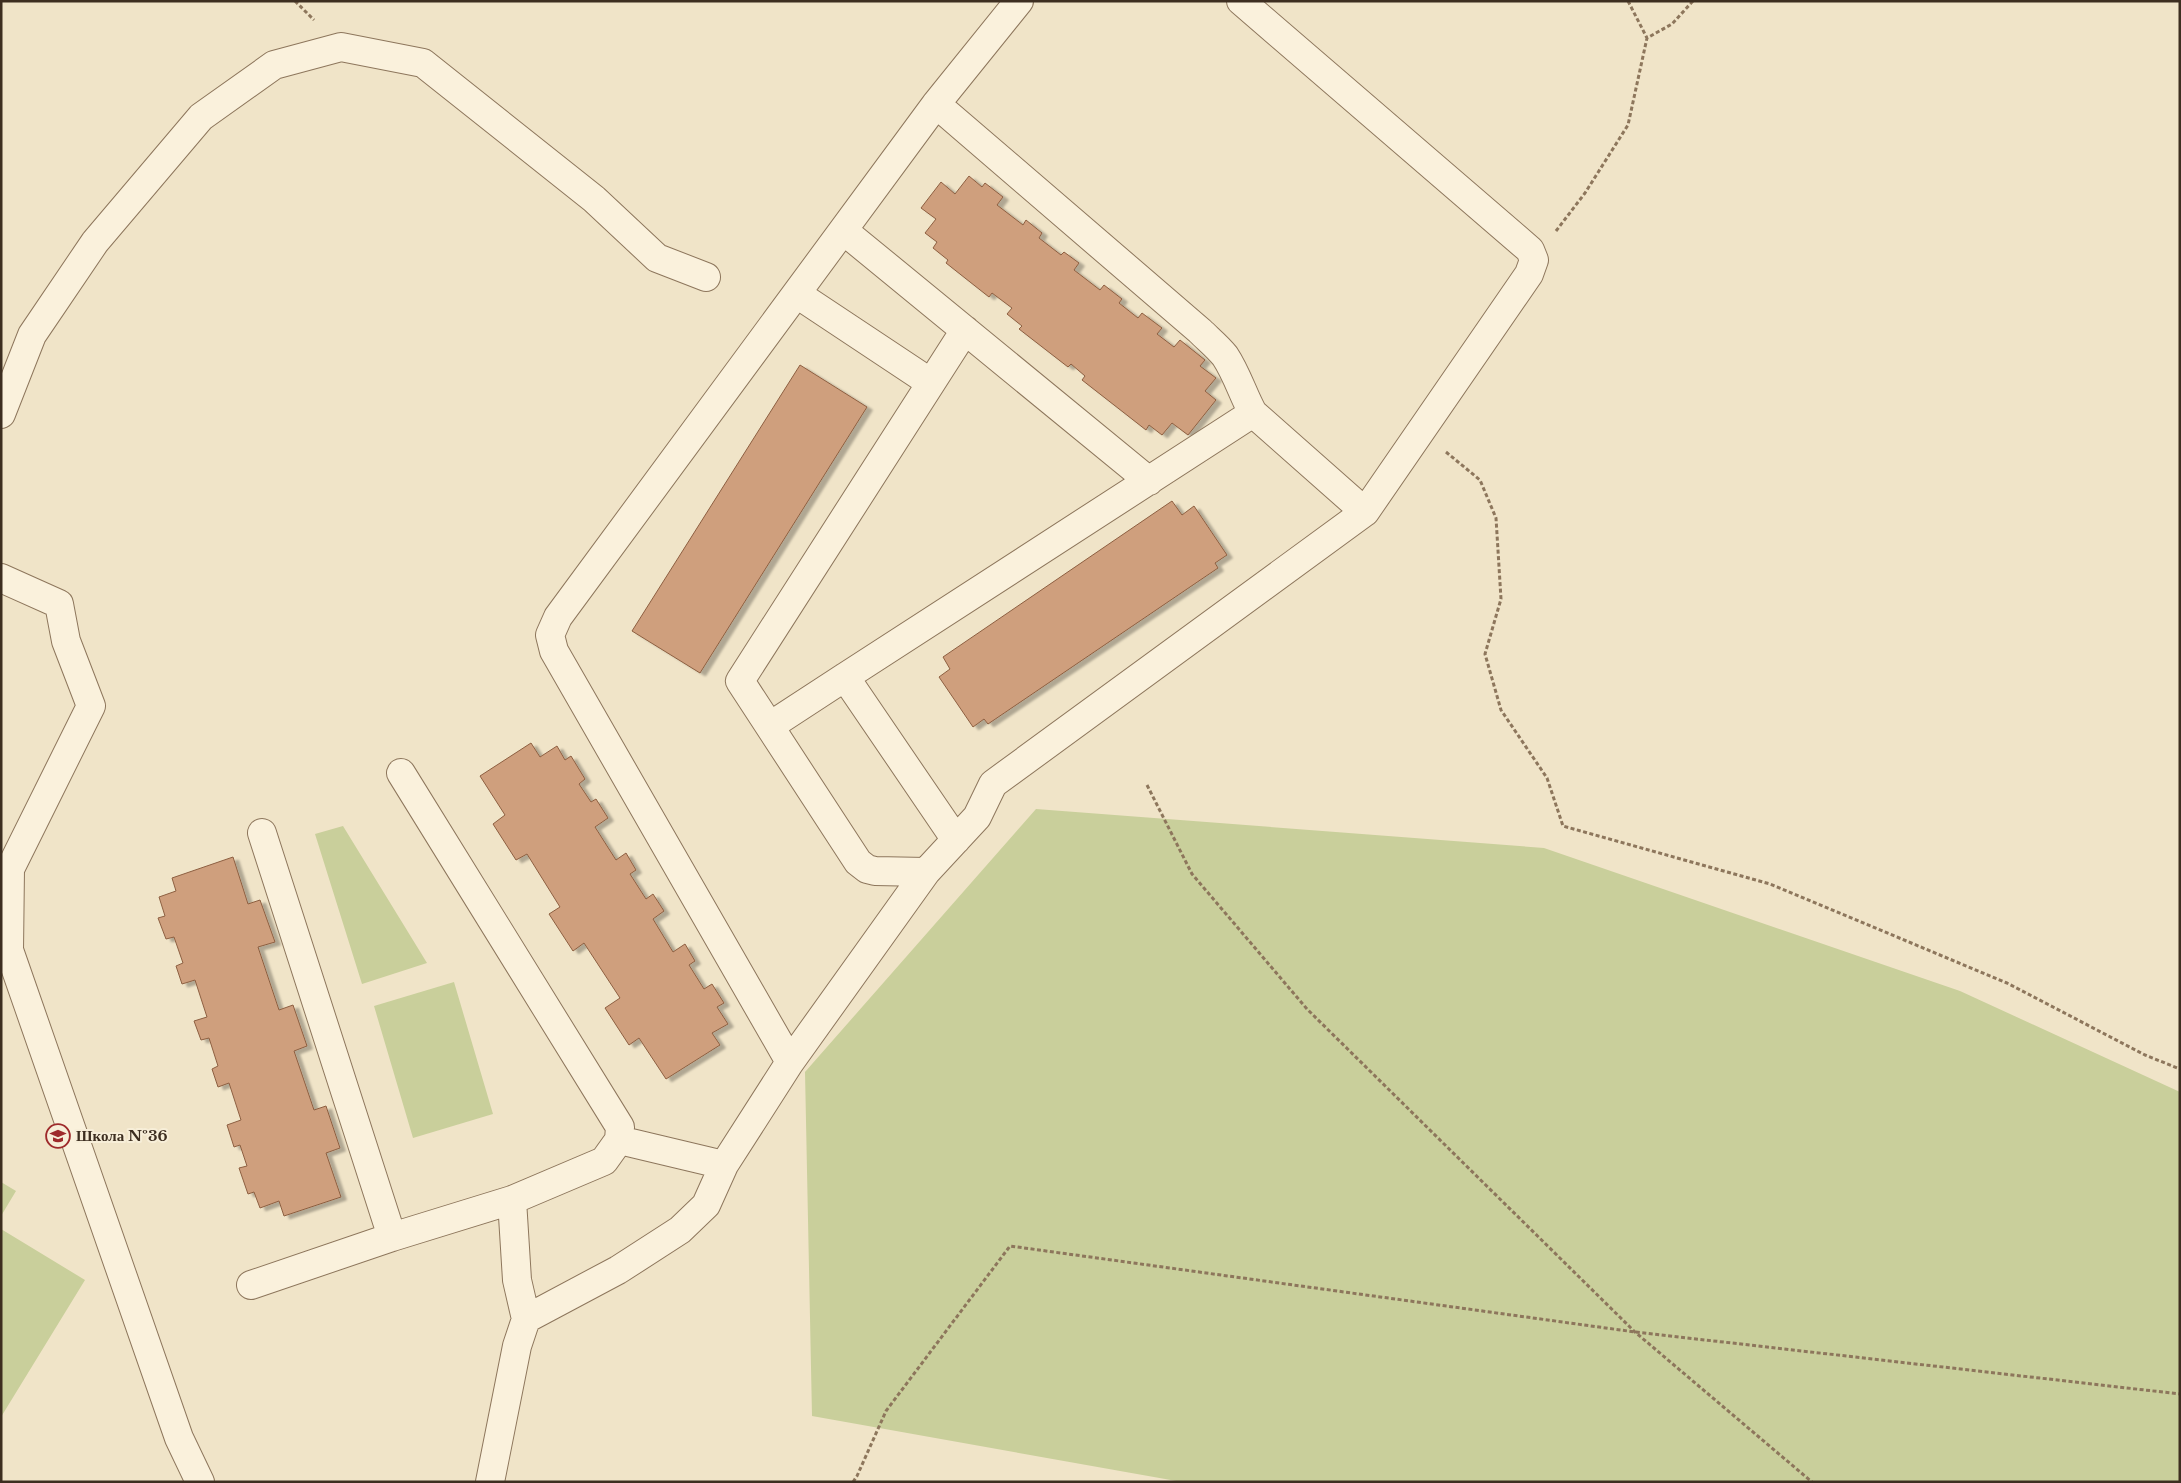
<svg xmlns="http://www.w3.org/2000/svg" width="2181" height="1483" font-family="'Libre Baskerville',serif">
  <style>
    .green { fill: #c9cf9b }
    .building { fill: #cf9f7d; stroke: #8d5f41; filter: url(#shadow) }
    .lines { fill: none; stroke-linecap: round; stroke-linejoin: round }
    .minor-casing { stroke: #8d765c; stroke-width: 30 }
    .path { stroke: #8d765c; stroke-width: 3; stroke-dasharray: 4 2.5; stroke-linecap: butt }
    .minor { stroke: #faf1dc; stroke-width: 28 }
    .labels { text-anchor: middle; stroke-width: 4; stroke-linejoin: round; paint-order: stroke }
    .poi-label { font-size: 15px; font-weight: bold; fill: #3d2e20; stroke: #f7eed8; text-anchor: start }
  </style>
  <defs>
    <filter id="shadow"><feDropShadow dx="5.5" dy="3" stdDeviation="1" flood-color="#0004"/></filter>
  </defs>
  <rect width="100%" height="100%" fill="#f0e4c8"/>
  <!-- green -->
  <path class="green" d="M 1036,809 L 1544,848 L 1960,991 L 2180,1092 L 2180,1482 L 1182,1482 L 812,1416 L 805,1072 Z
    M 343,826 L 427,963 L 362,984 L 315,834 Z
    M 454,982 L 493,1114 L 413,1138 L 374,1006 Z
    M 1,1182 L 16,1191 L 1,1216 Z
    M 1,1229 L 85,1280 L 1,1417 Z"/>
  <!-- building -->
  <path class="building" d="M 969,176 L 982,187 L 985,183 L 1003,197 L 997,205 L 1023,225 L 1026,220 L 1042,233 L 1039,238 L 1061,255 L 1064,252 L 1079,263 L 1074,270 L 1100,290 L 1104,285 L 1122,299 L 1119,303 L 1138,318 L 1142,313 L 1162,328 L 1157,334 L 1174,347 L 1180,340 L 1205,360 L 1200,366 L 1216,378 L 1205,391 L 1216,400 L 1188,435 L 1172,423 L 1162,435 L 1149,425 L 1146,430 L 1082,380 L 1085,376 L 1071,364 L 1068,367 L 1019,329 L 1022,326 L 1007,314 L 1012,308 L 992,293 L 989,297 L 946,263 L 948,260 L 933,248 L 937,242 L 925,233 L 936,219 L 921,208 L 941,182 L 955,194 Z
    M 800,365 L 867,407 L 700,673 L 632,631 Z
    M 1172,501 L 1182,515 L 1194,506 L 1227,555 L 1215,563 L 1218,568 L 988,724 L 984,719 L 973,727 L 939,677 L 950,669 L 943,657 Z
    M 531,743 L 540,757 L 557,746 L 565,760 L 571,756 L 585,779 L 579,784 L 591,802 L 596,799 L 608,818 L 595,827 L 616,860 L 626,853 L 636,870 L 630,874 L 646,899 L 653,894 L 664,911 L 653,919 L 673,952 L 685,944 L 695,961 L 689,965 L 704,989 L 712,984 L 724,1003 L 717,1007 L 728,1024 L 712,1033 L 720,1045 L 666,1079 L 639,1038 L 629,1045 L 605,1008 L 620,998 L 584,943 L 573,951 L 549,914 L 560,907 L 527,854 L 516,860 L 493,824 L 505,815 L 480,776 Z
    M 233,857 L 248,904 L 260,900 L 275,942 L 258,947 L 279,1010 L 293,1005 L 307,1046 L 294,1051 L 314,1110 L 326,1106 L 340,1148 L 326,1153 L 341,1197 L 284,1216 L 279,1201 L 260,1208 L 254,1192 L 248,1194 L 239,1168 L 247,1166 L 240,1145 L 234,1147 L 227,1125 L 241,1120 L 229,1083 L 218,1087 L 212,1069 L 218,1066 L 209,1038 L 201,1040 L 194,1021 L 207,1017 L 195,980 L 182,984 L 176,966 L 183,963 L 174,937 L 166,939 L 158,918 L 165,916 L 159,897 L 176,891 L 172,878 Z"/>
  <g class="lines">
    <!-- minor casing -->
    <g class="minor-casing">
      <path id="minor" d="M 936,104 L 1200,331 C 1208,339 1218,347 1225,356 C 1237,374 1243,395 1253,413 L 1365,512
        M 844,231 L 1149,481
        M 797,294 L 931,383
        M 1,414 L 32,335 L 95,242 L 201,117 L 274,65 L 341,47 L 423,63 L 594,199 L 657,258 L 706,277
        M 1,578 L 59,604 L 66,641 L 91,706 L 10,869 L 9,950 L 179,1438 L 200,1482
        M 770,726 L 845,677
        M 401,773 L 620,1127 L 619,1140 L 604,1161 L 512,1200 L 517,1280 L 526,1319
        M 262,833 L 392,1237 L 512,1200
        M 956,840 L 845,677 L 1253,413
        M 926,872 L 875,871 L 867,869 L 858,862 L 740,681 L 965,330
        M 790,1062 L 554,651 L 550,635 L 558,617 L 936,104 L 1019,1
        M 619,1140 L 724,1165
        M 251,1285 L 392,1237
        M 490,1482 L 517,1346 L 526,1319 L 618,1270 L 680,1230 L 706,1205 L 724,1165 L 790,1062 L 926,872 L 977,817 L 993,784 L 1365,512 L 1529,274 L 1534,260 L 1530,250 L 1241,1"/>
    </g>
    <!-- path -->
    <path class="path" d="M 295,1 L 314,20
      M 1628,1 L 1647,38
      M 1556,231 L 1585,193 L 1628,125 L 1647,38 L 1672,24 L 1693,1
      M 1446,452 L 1480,480 L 1496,518 L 1501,599 L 1485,654 L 1501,710 L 1547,778 L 1563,826 L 1770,884 L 2007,983 L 2145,1055 L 2180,1069
      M 1147,785 L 1192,874 L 1307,1009 L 1635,1332 L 1812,1482
      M 853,1482 L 857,1476 L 886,1411 L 1010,1246 L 1635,1332 L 2180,1394"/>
    <!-- minor -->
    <use href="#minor" class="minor"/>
  </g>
  <!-- icons -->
  <defs>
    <g id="school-ring" transform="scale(1.25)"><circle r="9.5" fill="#f7eed8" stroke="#9e2a2b" stroke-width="1.5"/><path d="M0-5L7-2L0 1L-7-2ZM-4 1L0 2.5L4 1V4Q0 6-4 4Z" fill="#9e2a2b"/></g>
  </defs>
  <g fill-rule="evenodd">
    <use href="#school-ring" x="58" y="1136"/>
  </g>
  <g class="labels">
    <!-- poi labels -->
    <g class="poi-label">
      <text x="76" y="1141">Школа №36</text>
    </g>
  </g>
  <!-- border -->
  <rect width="2181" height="1483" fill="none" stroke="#3d2e20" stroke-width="5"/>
</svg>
